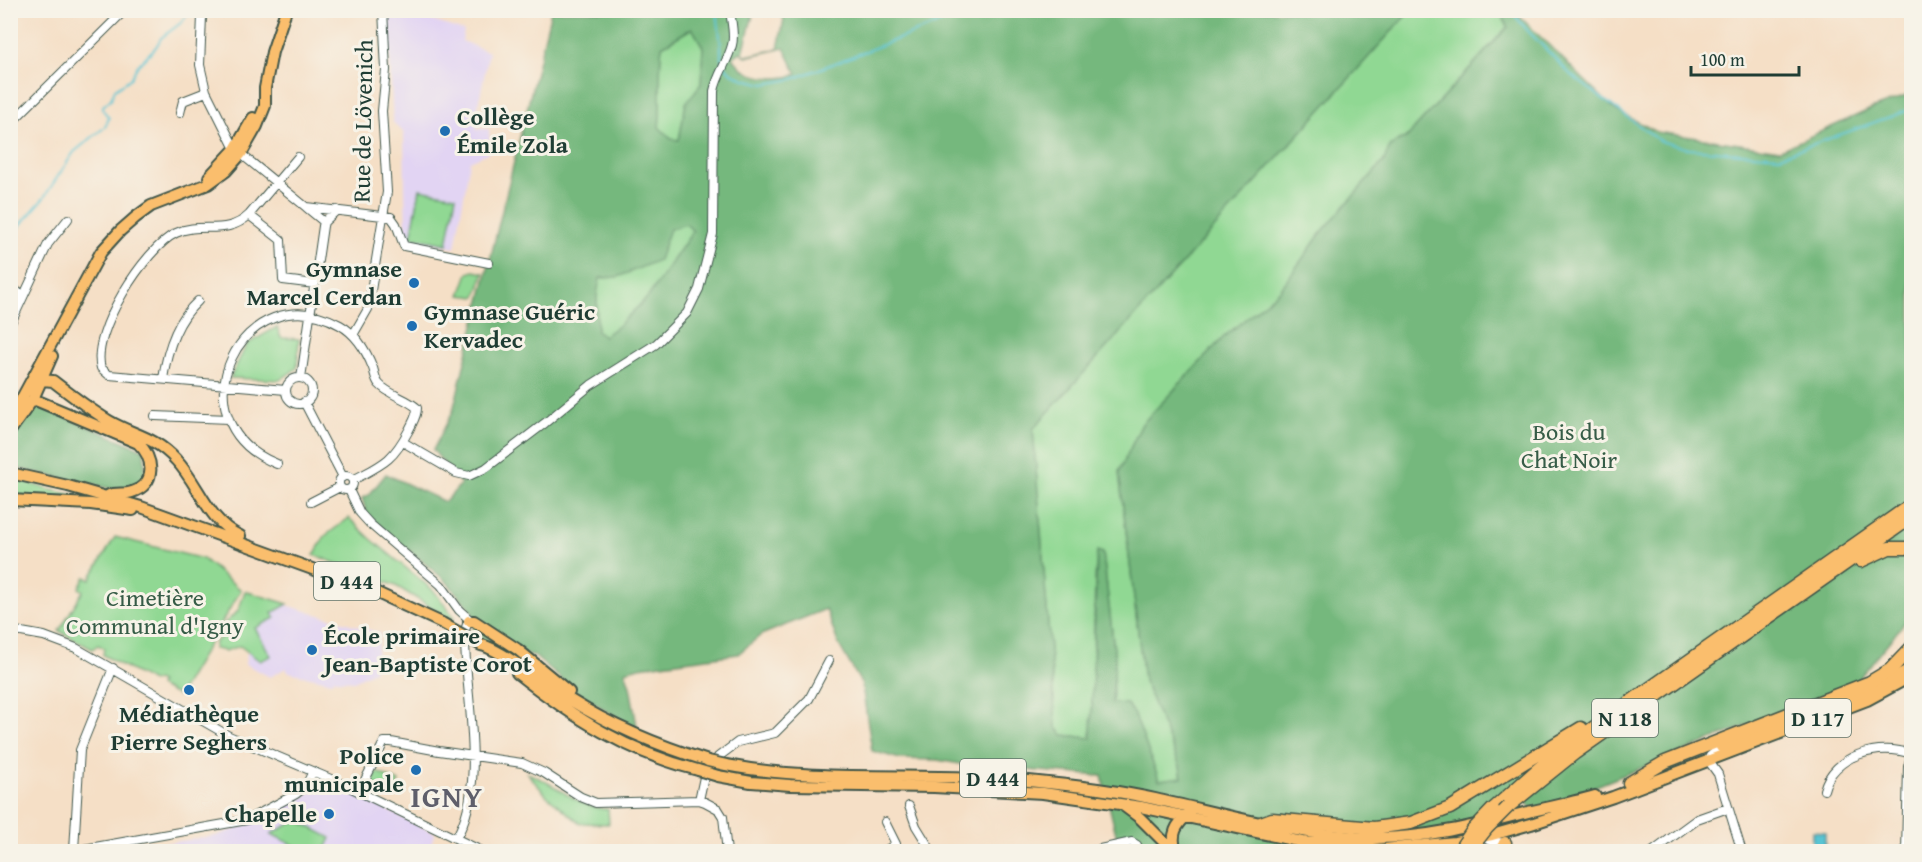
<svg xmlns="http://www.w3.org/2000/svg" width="1922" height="862" font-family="'Gentium Book Plus',serif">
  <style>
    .built { fill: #e2d4f3 }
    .green { fill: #90d893; stroke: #588a64; stroke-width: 1.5 }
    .forest { fill: #74b87d; stroke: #4a7a58; stroke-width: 1.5; fill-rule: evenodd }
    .water { fill: #59c4d3; stroke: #3c8084; stroke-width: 1.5 }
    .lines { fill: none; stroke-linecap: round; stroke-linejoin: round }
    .stream { stroke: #59c4d3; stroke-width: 2 }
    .minor-casing { stroke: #3f554a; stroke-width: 10 }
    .major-casing { stroke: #3f554a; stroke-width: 14 }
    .highway-casing { stroke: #3f554a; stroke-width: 15 }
    .minor { stroke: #fff; stroke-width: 8 }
    .major { stroke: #fabe6d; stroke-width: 10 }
    .highway { stroke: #fabe6d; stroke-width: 12 }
    .major-bridge-casing { stroke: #3f554a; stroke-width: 14; stroke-linecap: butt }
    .highway-bridge-casing { stroke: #3f554a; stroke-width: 15; stroke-linecap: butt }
    .major-bridge { stroke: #fabe6d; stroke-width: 10 }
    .highway-bridge { stroke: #fabe6d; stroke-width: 12 }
    .poi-dot { fill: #1f6fb2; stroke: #f7f3e8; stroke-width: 2 }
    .labels { text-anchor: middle; stroke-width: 6; stroke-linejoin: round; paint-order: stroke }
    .shield { fill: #f7f3e8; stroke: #60746a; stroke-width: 1.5 }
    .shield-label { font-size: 22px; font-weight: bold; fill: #1f3d34 }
    .poi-label { font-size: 24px; font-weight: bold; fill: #1f3d34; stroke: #f7f3e8; text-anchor: start }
    .street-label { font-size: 24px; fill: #1f3d34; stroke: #f7f3e8 }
    .park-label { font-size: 24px; fill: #365c47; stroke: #f7f3e8 }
    .district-label { font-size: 30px; font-weight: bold; letter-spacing: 1.5px; fill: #5e5f6b; stroke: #f7f3e8 }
  </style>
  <rect width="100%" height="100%" fill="#f7f3e8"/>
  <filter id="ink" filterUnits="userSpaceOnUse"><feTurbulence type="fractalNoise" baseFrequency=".0167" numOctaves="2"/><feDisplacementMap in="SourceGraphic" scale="12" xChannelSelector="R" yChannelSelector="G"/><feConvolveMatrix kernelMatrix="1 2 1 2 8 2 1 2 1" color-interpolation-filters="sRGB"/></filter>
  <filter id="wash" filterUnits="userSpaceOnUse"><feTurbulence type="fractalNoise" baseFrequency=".008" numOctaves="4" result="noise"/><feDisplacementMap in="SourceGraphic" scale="24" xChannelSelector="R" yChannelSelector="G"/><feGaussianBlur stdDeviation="1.35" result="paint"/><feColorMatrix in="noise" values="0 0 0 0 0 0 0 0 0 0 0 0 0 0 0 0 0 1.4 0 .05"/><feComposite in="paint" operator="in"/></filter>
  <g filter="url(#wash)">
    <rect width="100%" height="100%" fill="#f5dfc6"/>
    <!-- built -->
    <path class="built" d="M 388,11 L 412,11 L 428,16 L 427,19 L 464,31 L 462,41 L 489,52 L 476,116 L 477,129 L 489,129 L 490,152 L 470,161 L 455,248 L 406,239 L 404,133 L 393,122 Z
      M 286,605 L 380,633 L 374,671 L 354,681 L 339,680 L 334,678 L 332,682 L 289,672 L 286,668 L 270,677 L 245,664 L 253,622 Z
      M 343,789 L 435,833 L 428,851 L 103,852 L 216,836 L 252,823 L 312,792 Z"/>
    <!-- green -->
    <path class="green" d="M 1410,11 L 1499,11 L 1508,26 L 1406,138 C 1393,140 1388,149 1384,161 L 1321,233 L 1280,290 L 1224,337 L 1142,424 L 1119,472 L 1144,681 L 1180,766 L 1182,778 L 1159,780 L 1136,718 L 1112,704 L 1115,659 L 1103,553 L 1097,551 L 1095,577 L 1091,738 L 1063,735 L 1056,727 L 1033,429 Z
      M 693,28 L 703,47 L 701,84 L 686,103 L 679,140 L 671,139 L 659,128 C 662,100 658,74 662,46 Z
      M 420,189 L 456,196 L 447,244 L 411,237 Z
      M 686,224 L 693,231 L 648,297 L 619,325 L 604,336 L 597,332 L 597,294 L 600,278 L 618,277 L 670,228 Z
      M 474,271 L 484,273 L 476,297 L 460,295 L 468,273 Z
      M 277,327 L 281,338 L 299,339 L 297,368 L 280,380 L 230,378 L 247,344 Z
      M 11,477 L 50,490 L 108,502 L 11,498 Z
      M 349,518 L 371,539 L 434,591 L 454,617 L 452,620 L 396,586 L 314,555 L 325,536 Z
      M 115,537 L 203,559 L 241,590 L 178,696 L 159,686 L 160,682 L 157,680 L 152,682 L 103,655 L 104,648 L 98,645 L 92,649 L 59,631 L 83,591 L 79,588 L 85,577 L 90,579 Z
      M 245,591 L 288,604 L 272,613 L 275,618 L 255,628 L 271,656 L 260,661 L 240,646 L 225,651 L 214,649 L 215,642 L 221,637 L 224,624 L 238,611 Z
      M 377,772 L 399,782 L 394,794 L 372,783 Z
      M 527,773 C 555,782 578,809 608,809 L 609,824 L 580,823 L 547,796 Z
      M 297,820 L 331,838 L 325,851 L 306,851 L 271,834 Z"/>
    <!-- forest -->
    <path class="forest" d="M 551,11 L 754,11 L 743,53 L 746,56 L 778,49 L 784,19 L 778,11 L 1410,11 L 1033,429 L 1056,727 L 1063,735 L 1091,738 L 1097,551 L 1103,553 L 1115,659 L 1112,703 L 1127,704 L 1136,718 L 1159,780 L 1182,777 L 1180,766 L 1144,681 L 1119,472 L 1142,424 L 1224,337 L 1280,290 L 1321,233 L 1384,161 C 1388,149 1393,140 1406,138 L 1508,27 L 1499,11 L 1514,11 L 1615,110 L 1657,132 L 1780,150 L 1871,109 L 1911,94 L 1911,615 L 1856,682 L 1534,811 L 1525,801 L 1469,822 L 1447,851 L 1120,851 L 1102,776 L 966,765 L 937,760 L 900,759 L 872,751 L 862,685 L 838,643 L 826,609 L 761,635 L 738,654 L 639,667 L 625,671 L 630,686 L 637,726 L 627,724 L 574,690 L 533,655 L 505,652 L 472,633 L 474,625 L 472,611 L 446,581 L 367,515 L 362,498 L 369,495 L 386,474 L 445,502 L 461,484 L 433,450 L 453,411 ZM 692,28 L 703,47 L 701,84 L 686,103 L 679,140 L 671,139 L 659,127 C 662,100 658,74 662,46 ZM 784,48 L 797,74 C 785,80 758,79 746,71 C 741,68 737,62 732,58 L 741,52 L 746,57 ZM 686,224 L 693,231 L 648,297 L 619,325 L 604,336 L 597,332 L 597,294 L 600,278 L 618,277 L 659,260 L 670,229 Z
      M 39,406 L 144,450 L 146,477 L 136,487 L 117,490 L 11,467 L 11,436 L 33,408 Z"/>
    <!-- water -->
    <path class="water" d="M 1812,831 L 1825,832 L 1825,844 L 1820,851 L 1814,849 L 1812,846 Z"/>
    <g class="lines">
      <!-- stream -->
      <path class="stream" d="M 717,10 L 721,47 L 721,58 L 723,64 L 730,72 L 744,79 L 764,84 L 793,79 L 974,10
        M 1510,10 L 1529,32 L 1572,76 L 1660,141 L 1689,149 L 1780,156 L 1912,109
        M 10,237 L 43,199 L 74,152 L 105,127 L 109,118 L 103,110 L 103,106 L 111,99 L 115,89 L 130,79 L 138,65 L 156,47 L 161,38 L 182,22 L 191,10"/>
    </g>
  </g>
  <g filter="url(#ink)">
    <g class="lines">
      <!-- minor casing -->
      <g class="minor-casing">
        <path id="minor" d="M 199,10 L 202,16 L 200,65 L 206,91 L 235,149 L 306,207 L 391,217 L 396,224 L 404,246 L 489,263
          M 180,113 L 183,101 L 206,92
          M 10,124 L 125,10
          M 307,208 L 324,222
          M 249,215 L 281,240 L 283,280 L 315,284
          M 10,285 L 23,297
          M 10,325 L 48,244 L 68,219
          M 353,335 L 368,309 L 387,192 L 382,111 L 386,70 L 383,10
          M 301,378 L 323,226 L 324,222 L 337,210
          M286 391a13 13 0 1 1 26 0a13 13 0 1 1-26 0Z
          M 163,379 C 167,350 176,321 198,301
          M 286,390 L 109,375 L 101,368 C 90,334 145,248 176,233 C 201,221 226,237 249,215 L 298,157
          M 304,402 L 343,477
          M 155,416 L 229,419
          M 403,442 L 456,473 L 469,476 L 486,468 L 545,423 L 591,385 L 656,344 L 687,313 L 699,289 L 713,234 L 714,91 C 717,75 728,61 732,45 C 735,35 731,21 730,10
          M 277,464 C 170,422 242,271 340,325 C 356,334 366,350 373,368 C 375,374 375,379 379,384 C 389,395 406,398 417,408 C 417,417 412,423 409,430 C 392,462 383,464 353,480
          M339 483a7 7 0 1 1 14 0a7 7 0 1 1-14 0Z
          M 349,490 L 360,513 L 370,524 L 441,585 L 459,610 L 469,619 L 465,630 L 465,641 C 466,700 487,786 456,838
          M 311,502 L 340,487
          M 10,630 L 44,636 L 76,648 L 229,736 L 345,785 L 484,852
          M 1721,747 L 1710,756 L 1708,760 L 1718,774 L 1742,852
          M 1824,790 C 1833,755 1880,742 1911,754
          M 359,792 L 384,742 L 391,742 L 439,751 L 522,763 L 544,773 L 581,797 L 596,803 L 699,800 L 705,802 L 718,809 L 723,817 L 727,852
          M 699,800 L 704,777 L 718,757 L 738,742 L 775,733 L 809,699 L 829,661
          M 909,806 L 916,826 L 932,852
          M 1483,837 L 1490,841 L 1505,843
          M 74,850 L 80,750 L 113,668
          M 67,852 L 247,820 L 296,794 L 306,786 L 312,773
          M 883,852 L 896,844 L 885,822
          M 1097,852 L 1100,849 L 1132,842 L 1137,845 L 1140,852
          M 1652,852 L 1697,819 L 1728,808
          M 1906,852 L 1908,767 L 1912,752"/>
      </g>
      <!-- major casing -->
      <g class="major-casing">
        <path id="major" d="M 209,177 L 235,149 L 253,118
          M 30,385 L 42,380 L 53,381 C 71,395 89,409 109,421 C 135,436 154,436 176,460 C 199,484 208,522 240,536
          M 33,399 L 138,443 C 154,458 157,484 132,492 C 124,495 116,492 109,495
          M 10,420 L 101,252 L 120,231 L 136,217 L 151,206 L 208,184 L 226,171 L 241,154 L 257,126 L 265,106 L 265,88 L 272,52 L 286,10
          M 10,431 L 33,399 L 52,356
          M 10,473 L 68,486 L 141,507 L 373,591 L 442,623
          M 10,500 L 91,504 L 133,510
          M 469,621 L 474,621 L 517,649 L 569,692
          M 481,645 C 499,648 553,689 572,701 C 615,728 660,746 708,761
          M 517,673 C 574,718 627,752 698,770
          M 1721,747 L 1871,690 L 1912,668
          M 726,765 C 826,784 928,771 1029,781 C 1071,785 1114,790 1155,799 C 1228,815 1302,837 1377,838 C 1426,838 1473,826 1520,814 C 1545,808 1570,803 1595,796
          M 718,776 L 751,782 L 790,785 L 934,787 L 1043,793 L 1141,807 L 1302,842 L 1384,849 L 1455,842 L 1492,835 L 1531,824 L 1613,797 L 1867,700 L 1904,680 L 1912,679
          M 1124,806 L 1140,818 L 1174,852
          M 1176,852 C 1170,834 1176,825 1189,813"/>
      </g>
      <!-- highway casing -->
      <g class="highway-casing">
        <path id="highway" d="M 1861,561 L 1889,548 L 1912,548
          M 1629,783 L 1665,762 L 1870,682 L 1890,670 L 1912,647
          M 1509,806 L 1575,753 L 1912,517
          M 1493,809 L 1538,769 L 1569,745 L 1912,504
          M 1261,823 L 1272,819 L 1374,828 L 1411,823 L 1450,808 L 1581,728
          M 1501,852 L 1505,843"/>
      </g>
      <!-- minor -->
      <use href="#minor" class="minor"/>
      <!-- major -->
      <use href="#major" class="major"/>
      <!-- highway -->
      <use href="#highway" class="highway"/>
      <!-- major-bridge casing -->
      <g class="major-bridge-casing">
        <path id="major-bridge" d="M 442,623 L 481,645
          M 708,761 L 726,765
          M 698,770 L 718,776"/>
      </g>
      <!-- highway-bridge casing -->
      <g class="highway-bridge-casing">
        <path id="highway-bridge" d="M 1469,851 L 1487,828 L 1509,806
          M 1458,852 L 1473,830 L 1493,809"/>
      </g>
      <!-- major-bridge -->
      <use href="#major-bridge" class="major-bridge"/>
      <!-- highway-bridge -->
      <use href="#highway-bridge" class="highway-bridge"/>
    </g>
  </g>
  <!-- markers -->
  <g class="poi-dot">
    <circle cx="445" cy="131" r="6"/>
    <circle cx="414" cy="283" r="6"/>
    <circle cx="412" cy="326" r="6"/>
    <circle cx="312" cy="650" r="6"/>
    <circle cx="189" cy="690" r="6"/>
    <circle cx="416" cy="770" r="6"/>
    <circle cx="329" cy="814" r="6"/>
  </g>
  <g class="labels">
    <!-- shield labels -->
    <g class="shield">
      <rect x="314" y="562" width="66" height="38" rx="4.5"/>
      <rect x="1592" y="699" width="66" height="38" rx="4.5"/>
      <rect x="1785" y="699" width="66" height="38" rx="4.5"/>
      <rect x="960" y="759" width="66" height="38" rx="4.5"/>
    </g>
    <g class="shield-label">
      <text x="347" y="589">D 444</text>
      <text x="1625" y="726">N 118</text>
      <text x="1818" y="726">D 117</text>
      <text x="993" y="786">D 444</text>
    </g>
    <!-- poi labels -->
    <g class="poi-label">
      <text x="457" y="125">Collège<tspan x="457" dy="28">Émile Zola</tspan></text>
      <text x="402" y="277" text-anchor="end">Gymnase<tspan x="402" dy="28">Marcel Cerdan</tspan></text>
      <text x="424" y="320">Gymnase Guéric<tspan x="424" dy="28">Kervadec</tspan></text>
      <text x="324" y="644">École primaire<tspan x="324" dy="28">Jean-Baptiste Corot</tspan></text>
      <text x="189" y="722" text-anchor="middle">Médiathèque<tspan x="189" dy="28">Pierre Seghers</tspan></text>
      <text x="404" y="764" text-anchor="end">Police<tspan x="404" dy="28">municipale</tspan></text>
      <text x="317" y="822" text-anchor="end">Chapelle</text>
    </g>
    <!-- street labels -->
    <g class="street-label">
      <text transform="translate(363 121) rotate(-89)" y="8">Rue de Lövenich</text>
    </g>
    <!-- park labels -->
    <g class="park-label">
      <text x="1569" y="440">Bois du<tspan x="1569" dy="28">Chat Noir</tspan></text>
      <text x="155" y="606">Cimetière<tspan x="155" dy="28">Communal d'Igny</tspan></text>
    </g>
    <!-- district labels -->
    <g class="district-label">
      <text x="447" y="807">IGNY</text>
    </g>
  </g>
  <!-- margin -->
  <rect width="1922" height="862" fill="none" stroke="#f7f3e8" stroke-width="36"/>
  <!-- scale -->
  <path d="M1691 66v9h108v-9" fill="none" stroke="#1f3d34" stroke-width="3"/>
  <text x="1700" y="66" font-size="18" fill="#1f3d34" stroke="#f7f3e8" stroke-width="4.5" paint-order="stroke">100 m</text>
</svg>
